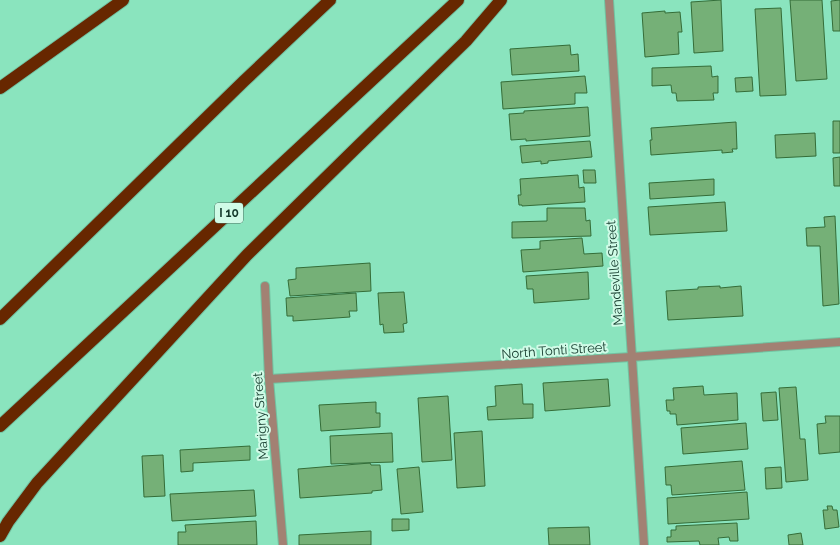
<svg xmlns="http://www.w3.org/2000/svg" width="840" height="545" font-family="Raleway,sans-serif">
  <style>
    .building { fill: #75b077; stroke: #346d38 }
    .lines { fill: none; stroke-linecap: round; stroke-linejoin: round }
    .street-casing { stroke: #72c2a1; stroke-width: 10 }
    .highway-casing { stroke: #72c2a1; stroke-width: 14 }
    .street { stroke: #a28173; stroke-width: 8 }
    .highway { stroke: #672700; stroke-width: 12 }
    .labels { text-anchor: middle; stroke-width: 4; stroke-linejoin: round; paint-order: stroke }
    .shield { fill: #d0fbe7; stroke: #4c7363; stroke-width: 1 }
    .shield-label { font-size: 12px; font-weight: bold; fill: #13392b }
    .street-label { font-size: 13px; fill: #13392b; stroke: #d0fbe7 }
  </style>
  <rect width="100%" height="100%" fill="#8ae4be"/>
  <!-- building -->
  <path class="building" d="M 721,0 L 723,51 L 694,53 L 691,2 Z
    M 790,0 L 822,0 L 827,79 L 796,81 Z
    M 840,0 L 840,31 L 833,31 L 831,1 Z
    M 781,8 L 786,95 L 760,96 L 755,9 Z
    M 665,11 L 665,13 L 680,12 L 682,32 L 678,32 L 679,54 L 645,57 L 642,13 Z
    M 570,45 L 571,55 L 578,54 L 579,71 L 512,75 L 510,49 Z
    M 711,66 L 712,77 L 718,76 L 718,93 L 713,93 L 714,100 L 677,101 L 676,93 L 672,93 L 671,85 L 652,86 L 652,68 Z
    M 585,76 L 587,93 L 575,93 L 575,104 L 503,109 L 501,82 Z
    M 752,77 L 753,91 L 736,92 L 735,78 Z
    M 588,107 L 590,136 L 526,141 L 526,139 L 511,140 L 509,114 L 524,113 L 524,111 Z
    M 833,121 L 840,121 L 840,153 L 833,153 Z
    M 736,122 L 737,149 L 732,149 L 733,152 L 722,153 L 722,150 L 651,155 L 650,140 L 652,140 L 651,128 Z
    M 815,133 L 816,156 L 776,158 L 775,135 Z
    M 590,141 L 592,157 L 548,161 L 548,163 L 541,164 L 541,161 L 522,163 L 520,146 Z
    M 840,157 L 840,186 L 834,186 L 833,158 Z
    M 583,170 L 595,170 L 596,183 L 584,183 Z
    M 578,175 L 579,188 L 584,187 L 585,202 L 522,206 L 522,205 L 519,205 L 518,195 L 521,195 L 520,179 Z
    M 714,179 L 714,195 L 650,199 L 649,183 Z
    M 725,202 L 727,231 L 650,235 L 648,207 Z
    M 547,208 L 585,208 L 586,221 L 590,220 L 591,236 L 512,238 L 512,222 L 547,221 Z
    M 835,216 L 839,304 L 823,306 L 820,246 L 807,246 L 806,228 L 825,227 L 824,217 Z
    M 582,238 L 584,254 L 602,253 L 603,266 L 523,272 L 521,250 L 540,249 L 540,241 Z
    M 370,263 L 371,291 L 290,296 L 288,280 L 296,279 L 296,268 Z
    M 588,272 L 589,299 L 534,303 L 533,289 L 527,289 L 526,276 Z
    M 720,286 L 720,288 L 741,286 L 743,316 L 668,320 L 666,291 L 698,289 L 698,287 Z
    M 404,292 L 407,323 L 403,324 L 404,332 L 384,333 L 383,324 L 380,325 L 378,293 Z
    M 356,293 L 357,311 L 349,311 L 350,317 L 293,321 L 293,316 L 287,316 L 286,298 Z
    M 608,379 L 610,406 L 545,411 L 543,383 Z
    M 522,384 L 523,404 L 533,404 L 533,418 L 488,420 L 487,407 L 496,406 L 495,386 Z
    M 703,386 L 704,395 L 737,393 L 738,420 L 677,425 L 676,414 L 670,414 L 670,411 L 667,411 L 666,400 L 674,400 L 673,388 Z
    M 796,387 L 800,439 L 805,439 L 808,480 L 786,482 L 779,388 Z
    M 776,392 L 778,420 L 763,421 L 761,393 Z
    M 448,396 L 452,460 L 422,462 L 418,398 Z
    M 376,402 L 376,413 L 380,413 L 380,427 L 321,431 L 319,405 Z
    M 825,416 L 840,416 L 840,452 L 819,454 L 817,424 L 826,423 Z
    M 746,423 L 748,449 L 683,454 L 681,428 Z
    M 482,431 L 485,486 L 457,488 L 454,433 Z
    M 392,433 L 393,462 L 331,464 L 330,436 Z
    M 250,446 L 250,460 L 193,463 L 193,471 L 181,472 L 180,450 Z
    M 163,455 L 165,496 L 144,497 L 142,456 Z
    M 742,461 L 745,490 L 672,495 L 671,485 L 666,485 L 665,467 Z
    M 370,463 L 371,465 L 380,465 L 382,490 L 372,491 L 372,493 L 300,498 L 298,469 Z
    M 419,467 L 423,512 L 401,514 L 397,469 Z
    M 781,467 L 782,488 L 766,489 L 765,468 Z
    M 254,490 L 256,516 L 172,521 L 170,494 Z
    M 747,492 L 749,519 L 668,524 L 667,498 Z
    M 827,506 L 832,506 L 833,510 L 837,510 L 839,527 L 825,529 L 823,510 L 828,510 Z
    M 392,519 L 409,519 L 409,530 L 392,531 Z
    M 256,521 L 257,545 L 178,545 L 178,532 L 186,532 L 185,525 Z
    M 737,523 L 738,541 L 730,541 L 729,537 L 718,538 L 719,545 L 700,545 L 699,541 L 667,542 L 667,537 L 671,537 L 671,530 L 676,530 L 676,526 Z
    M 589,527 L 590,545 L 549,545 L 548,528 Z
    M 371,531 L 371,545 L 299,545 L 299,535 Z
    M 801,533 L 803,545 L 789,545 L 788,535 Z"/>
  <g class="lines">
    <!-- street casing -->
    <g class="street-casing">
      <path id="street" d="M 609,0 L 644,545
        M 265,286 L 269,379 L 283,545
        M 269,379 L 631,357 L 840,342"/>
    </g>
    <!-- highway casing -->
    <g class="highway-casing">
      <path id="highway" d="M 0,88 L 123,0
        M 0,319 L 244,81 L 330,0
        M 0,426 L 458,0
        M 0,536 L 8,522 L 37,483 L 247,255 L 357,147 L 466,41 L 501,0"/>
    </g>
    <!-- street -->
    <use href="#street" class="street"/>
    <!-- highway -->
    <use href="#highway" class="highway"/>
  </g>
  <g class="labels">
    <!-- shield labels -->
    <rect class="shield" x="215" y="203" width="28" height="20" rx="3"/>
    <g class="shield-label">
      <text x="229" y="217">I 10</text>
    </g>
    <!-- street labels -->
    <g class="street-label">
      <text transform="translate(614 273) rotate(-94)" y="5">Mandeville Street</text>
      <text transform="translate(554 350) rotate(-4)" y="5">North Tonti Street</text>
      <text transform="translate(260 416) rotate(-94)" y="5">Marigny Street</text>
    </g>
  </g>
</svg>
